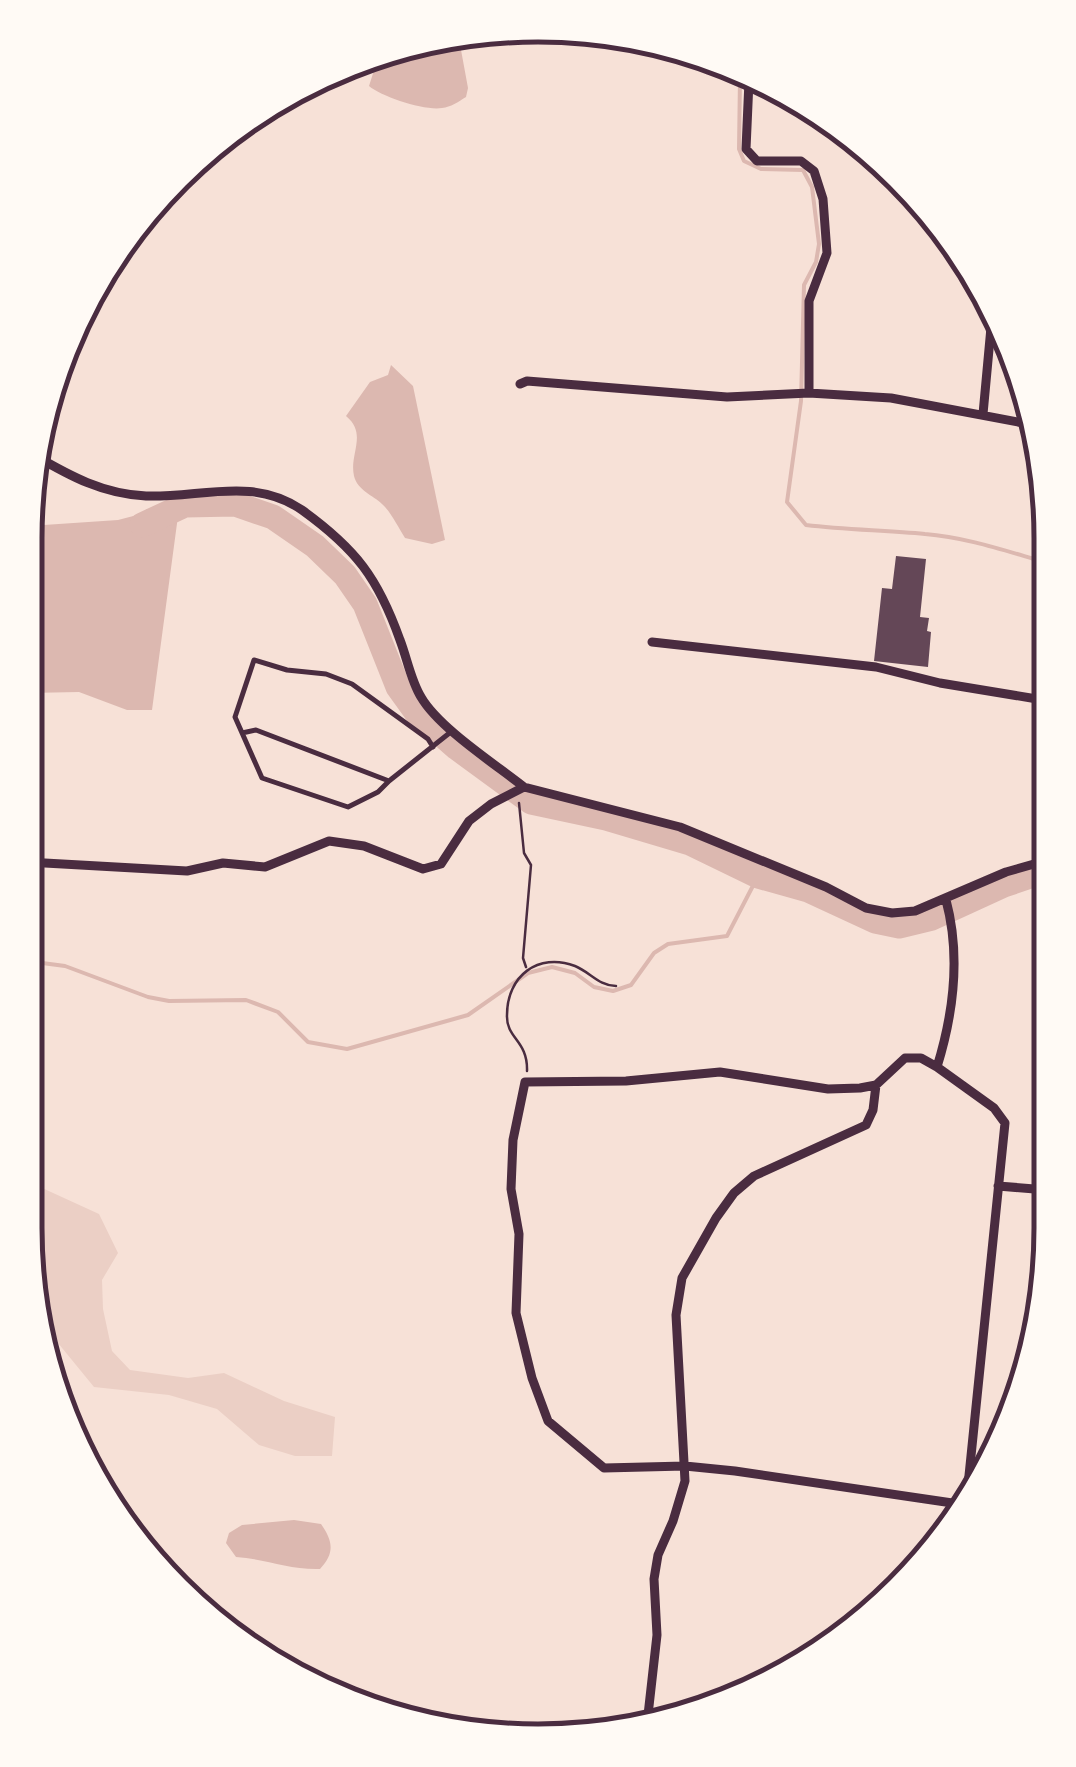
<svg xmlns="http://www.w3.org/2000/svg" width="1076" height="1767" font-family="'Varela Round',sans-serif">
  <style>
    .green { fill: #ebcfc5 }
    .water { fill: #dcb8b0 }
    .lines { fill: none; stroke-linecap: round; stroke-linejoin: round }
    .stream { stroke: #dcb8b0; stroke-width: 4 }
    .river { stroke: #dcb8b0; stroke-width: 25 }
    .building { fill: #644757 }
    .path { stroke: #4a2c40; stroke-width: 2.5 }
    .service { stroke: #4a2c40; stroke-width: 5 }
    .minor { stroke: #4a2c40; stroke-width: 9 }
    .rim { fill: none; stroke: #4a2c40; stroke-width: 5 }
  </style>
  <rect width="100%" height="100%" fill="#f7e1d7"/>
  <!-- green -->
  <path class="green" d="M 40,1187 L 99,1214 L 118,1253 L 102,1280 L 103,1309 L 112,1351 L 130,1370 L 188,1378 L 224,1373 L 284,1401 L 335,1417 L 332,1456 L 295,1456 L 259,1445 L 217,1409 L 169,1395 L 94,1387 L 40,1321 L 25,1229 L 25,1198 Z"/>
  <!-- water -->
  <path class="water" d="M 459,39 L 468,88 L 466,97 C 458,102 451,107 442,108 C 425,111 382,97 369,86 L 377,61 L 431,43 Z
    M 391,365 L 413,386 L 445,540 L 432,544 L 405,538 C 398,527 391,512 382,504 C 373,495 358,491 354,476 C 349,454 368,434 346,416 L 370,382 L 388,375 Z
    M 147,509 L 173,511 L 178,516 L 152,710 L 127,710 L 79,692 L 28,693 L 29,526 L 118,520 L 141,514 Z
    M 294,1520 L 321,1524 C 333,1541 335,1553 320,1569 C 289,1570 266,1559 236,1557 L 226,1543 L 229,1533 L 242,1525 Z"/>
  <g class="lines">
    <!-- stream -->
    <path class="stream" d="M 740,77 L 739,149 L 744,161 L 761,169 L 803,170 L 812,187 L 819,244 L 816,262 L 804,285 L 801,401 L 787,502 L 806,525 C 846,530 885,530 925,534 C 964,537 1003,550 1041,561 L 1050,580
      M 27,961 L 65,966 L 148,997 L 169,1001 L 246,1000 L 278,1012 L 308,1042 L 347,1049 L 468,1015 L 528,973 L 552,967 L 575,973 L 594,987 L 613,991 L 631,985 L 654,953 L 668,944 L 727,936 L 758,876"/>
    <!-- river -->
    <path class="river" d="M 142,525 L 185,505 L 235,504 L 273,517 L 315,546 L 345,575 L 365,604 L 398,687 L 416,712 L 457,748 L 531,802 L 606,818 L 690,843 L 758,876 L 808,890 L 875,921 L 899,926 L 932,918 L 1004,885 L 1048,870"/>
  </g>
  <!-- building -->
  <path class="building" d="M 896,556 L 926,559 L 920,617 L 929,618 L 927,631 L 931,632 L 928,667 L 874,661 L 882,588 L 892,589 Z"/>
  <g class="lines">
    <!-- path -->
    <path class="path" d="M 519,803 L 524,853 L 531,865 L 523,958 L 526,967
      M 527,1071 C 528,1040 506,1039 507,1015 C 507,976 538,952 575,966 C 590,972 599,986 616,986"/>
    <!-- service -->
    <path class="service" d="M 242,733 L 256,730 L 389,781 L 452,731
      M 389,781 L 378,792 L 348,807 L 262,778 L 235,717 L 254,660 L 287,670 L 326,674 L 352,684 L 428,739 L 433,747"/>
    <!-- minor -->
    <path class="minor" d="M 749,81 L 746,149 L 757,161 L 801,161 L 814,171 L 823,199 L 827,253 L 809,301 L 809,393
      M 520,384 L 527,381 L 727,397 L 809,393 L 891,398 L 1034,425
      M 983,414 L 993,306
      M 34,455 C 70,476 103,494 146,496 C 200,498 253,476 302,510 C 356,549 378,578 400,640 C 407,658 411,681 421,697 C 439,728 495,764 524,787
      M 652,642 L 876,667 L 940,683 L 1049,701
      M 27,862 L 187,871 L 223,863 L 265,867 L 329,841 L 364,846 L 423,869 L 441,864 L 469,821 L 491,804 L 524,787 L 680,827 L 826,887 L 866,908 L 892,913 L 915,911 L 1006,872 L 1048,860
      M 946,900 C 961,956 954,1012 937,1067 L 994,1108 L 1005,1123 L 966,1505
      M 937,1067 L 921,1058 L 905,1058 L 876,1085 L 860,1088 L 828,1089 L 720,1072 L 626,1081 L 525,1082 L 513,1140 L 511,1189 L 519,1234 L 516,1313 L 532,1378 L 548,1421 L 604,1468 L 685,1466 L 735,1471 L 966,1505
      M 998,1186 L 1047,1190
      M 161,1569 C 177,1576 196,1584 198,1604
      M 417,1722 L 486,1727 L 514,1738
      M 647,1724 L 657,1635 L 654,1579 L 658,1555 L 673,1521 L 685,1481 L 676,1315 L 682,1278 L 716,1218 L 734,1193 L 754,1176 L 866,1125 L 873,1110 L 876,1085"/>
  </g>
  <!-- crop -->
  <path d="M0 0H1076V1767H0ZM538 42H538A496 496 0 0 1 1034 538V1228A496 496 0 0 1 538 1724H538A496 496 0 0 1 42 1228V538A496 496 0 0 1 538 42Z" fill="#fffaf5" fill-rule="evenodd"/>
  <path class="rim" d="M538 42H538A496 496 0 0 1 1034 538V1228A496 496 0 0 1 538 1724H538A496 496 0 0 1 42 1228V538A496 496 0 0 1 538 42Z"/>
</svg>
